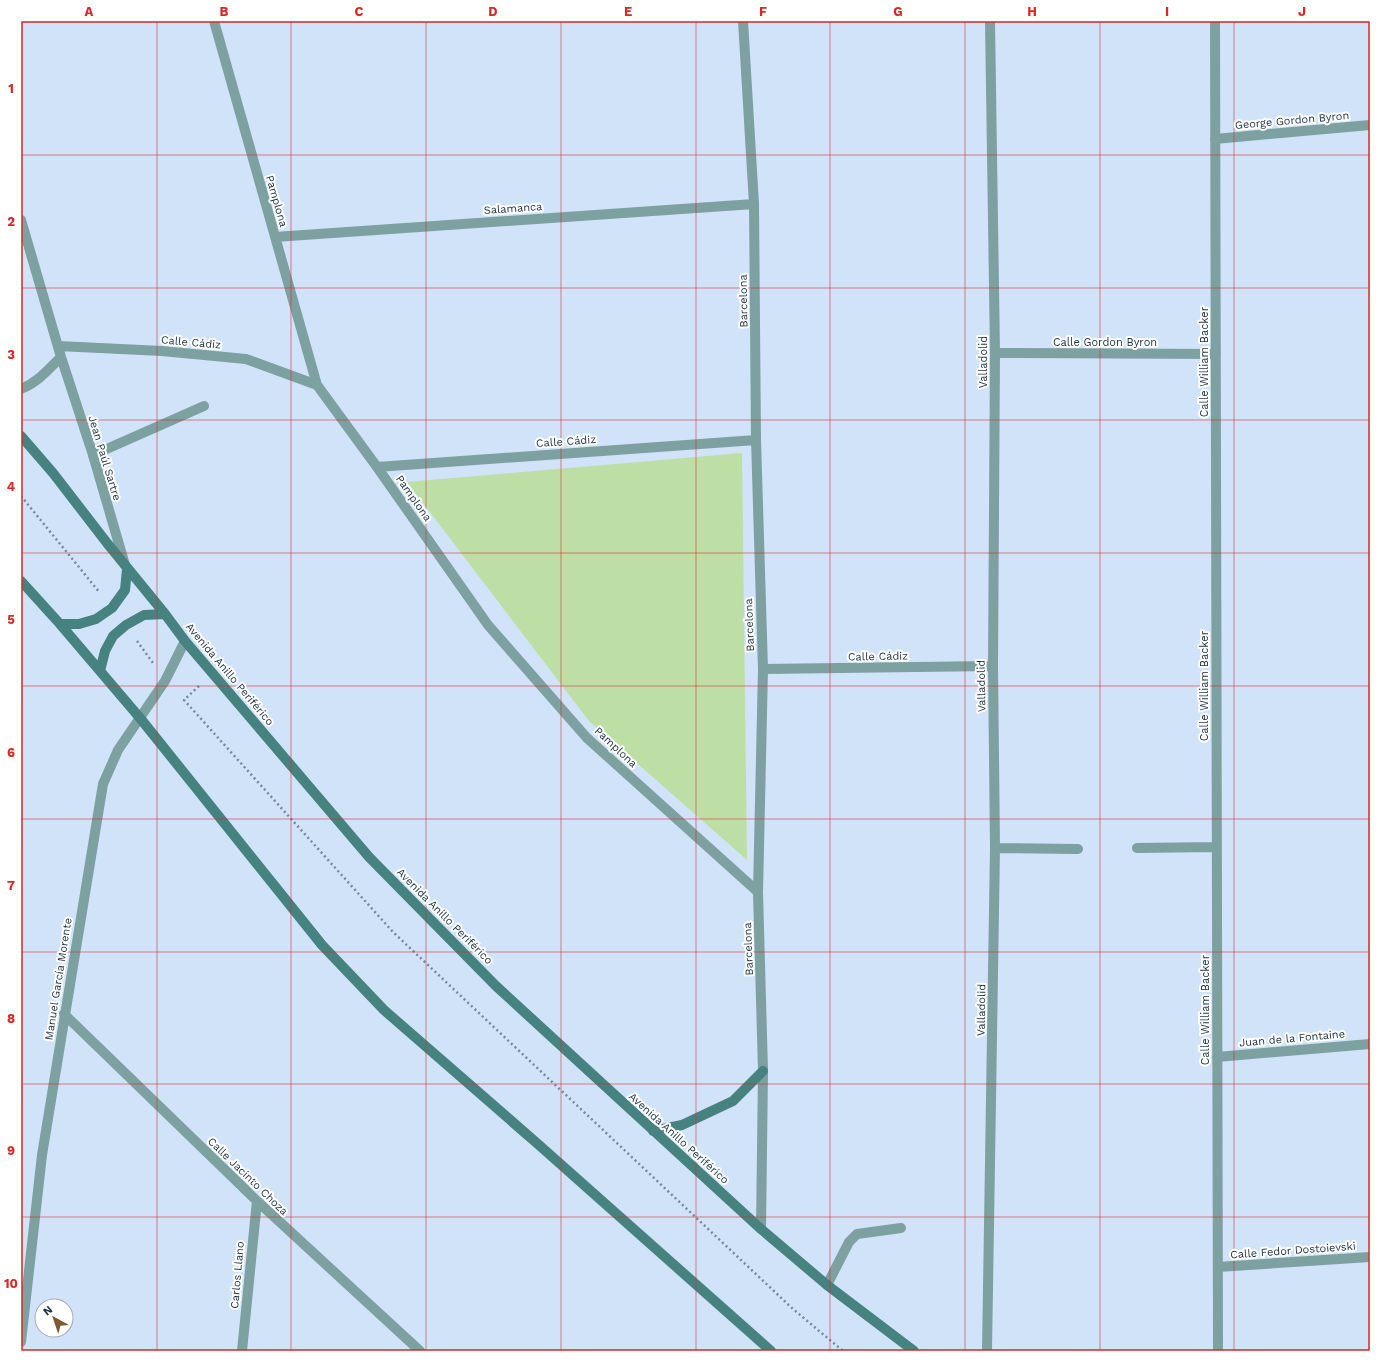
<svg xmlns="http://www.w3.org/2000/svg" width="1391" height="1372" font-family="'Work Sans',sans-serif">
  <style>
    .green { fill: #bddfa5 }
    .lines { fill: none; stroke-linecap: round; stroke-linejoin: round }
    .path { stroke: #75889d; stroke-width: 2.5; stroke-dasharray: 2 3; stroke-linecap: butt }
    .lane { stroke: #7ca1a0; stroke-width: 10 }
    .street { stroke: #7ca1a0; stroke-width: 10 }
    .secondary { stroke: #468280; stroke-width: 10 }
    .grid { fill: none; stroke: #d62828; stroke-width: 1; stroke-opacity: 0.55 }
    .labels { text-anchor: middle; stroke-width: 4; stroke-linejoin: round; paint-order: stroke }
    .street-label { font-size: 11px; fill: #1d3045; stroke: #fff }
    .neatline { fill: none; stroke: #d62828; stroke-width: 1.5 }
    .grid-label { font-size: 13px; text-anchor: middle; font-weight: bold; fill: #d62828 }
  </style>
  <rect width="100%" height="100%" fill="#d0e3f9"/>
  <!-- green -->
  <path class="green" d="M 742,453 L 747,860 L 589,721 L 407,482 Z"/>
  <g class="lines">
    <!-- path -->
    <path class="path" d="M 21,496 L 100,593
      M 137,641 L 153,663
      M 199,686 L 184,700 L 393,932 L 793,1309 L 843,1351"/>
    <!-- lane -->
    <path class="lane" d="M 93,455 L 204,406
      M 827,1285 L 849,1242 L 857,1234 L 901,1228"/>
    <!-- street -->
    <path class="street" d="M 214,21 L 317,385 L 377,467 L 488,625 L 587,738 L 758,892
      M 743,21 L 754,204 L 756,440 L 763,669 L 758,892 L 763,1071 L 761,1229
      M 1215,21 L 1218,1351
      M 1215,139 L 1370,125
      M 21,220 L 61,357 L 93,455 L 125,565
      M 275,237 L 754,204
      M 58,346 L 162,351 L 246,359 L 317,385
      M 995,353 L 1216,354
      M 21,389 C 38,382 48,370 61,357
      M 377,467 L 756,440
      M 763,669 L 993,666
      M 995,848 L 1078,849
      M 1137,848 L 1217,847
      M 64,1014 L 257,1201 L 420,1351
      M 1217,1057 L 1370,1044
      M 1218,1267 L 1370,1257
      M 21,1342 L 42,1155 L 103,784 L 118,750 L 165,681 L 185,641
      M 242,1351 L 257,1201
      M 987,1351 L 995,848 L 993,666 L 995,353 L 990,21"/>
    <!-- secondary -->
    <path class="secondary" d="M 21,436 L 53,473 L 107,543 L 165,614 L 185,641 L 369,857 L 496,986 L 761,1229 L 827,1285 L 914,1351
      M 21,581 L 60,624 L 140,718 L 322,945 L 384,1010 L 539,1145 L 771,1351
      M 60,624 L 79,624 L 96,619 L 112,608 L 125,590 L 127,569
      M 100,671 L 105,651 L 113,636 L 126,625 L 144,615 L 165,614
      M 653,1131 L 682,1125 L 733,1101 L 763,1071"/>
  </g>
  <!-- grid -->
  <path class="grid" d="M 157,21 L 157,1351M 291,21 L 291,1351M 426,21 L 426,1351M 561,21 L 561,1351M 696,21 L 696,1351M 830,21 L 830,1351M 965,21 L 965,1351M 1100,21 L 1100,1351M 1234,21 L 1234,1351M 21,155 L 1370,155M 21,288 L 1370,288M 21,420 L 1370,420M 21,553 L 1370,553M 21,686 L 1370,686M 21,819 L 1370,819M 21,952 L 1370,952M 21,1084 L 1370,1084M 21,1217 L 1370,1217"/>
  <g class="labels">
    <!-- street labels -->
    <g class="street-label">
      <text transform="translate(1292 120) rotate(-5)" y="4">George Gordon Byron</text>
      <text transform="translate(277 201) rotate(74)" y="4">Pamplona</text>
      <text transform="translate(513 208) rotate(-4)" y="4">Salamanca</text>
      <text transform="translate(743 301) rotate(-91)" y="4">Barcelona</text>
      <text transform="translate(191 342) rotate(5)" y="4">Calle Cádiz</text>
      <text x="1105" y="346">Calle Gordon Byron</text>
      <text transform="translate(983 362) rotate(-90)" y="4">Valladolid</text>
      <text transform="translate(1204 362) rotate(-90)" y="4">Calle William Backer</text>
      <text transform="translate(566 441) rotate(-4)" y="4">Calle Cádiz</text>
      <text transform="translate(105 458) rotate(73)" y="4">Jean Paúl Sartre</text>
      <text transform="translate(414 498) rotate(55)" y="4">Pamplona</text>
      <text transform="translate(749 625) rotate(-92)" y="4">Barcelona</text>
      <text transform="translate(878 656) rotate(-1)" y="4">Calle Cádiz</text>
      <text transform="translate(230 674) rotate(50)" y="4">Avenida Anillo Periférico</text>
      <text transform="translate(981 686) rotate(-91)" y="4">Valladolid</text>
      <text transform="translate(1204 686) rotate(-90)" y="4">Calle William Backer</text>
      <text transform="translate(616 747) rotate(43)" y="4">Pamplona</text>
      <text transform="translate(445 916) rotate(45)" y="4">Avenida Anillo Periférico</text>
      <text transform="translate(748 949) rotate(-92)" y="4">Barcelona</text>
      <text transform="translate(58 979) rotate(-81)" y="4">Manuel García Morente</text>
      <text transform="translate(981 1010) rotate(-89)" y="4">Valladolid</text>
      <text transform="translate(1205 1010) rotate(-90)" y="4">Calle William Backer</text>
      <text transform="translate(1292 1038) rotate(-5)" y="4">Juan de la Fontaine</text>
      <text transform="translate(679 1138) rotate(42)" y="4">Avenida Anillo Periférico</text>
      <text transform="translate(248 1176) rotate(44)" y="4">Calle Jacinto Choza</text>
      <text transform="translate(1293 1250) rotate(-4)" y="4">Calle Fedor Dostoievski</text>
      <text transform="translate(237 1275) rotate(-85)" y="4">Carlos Llano</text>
    </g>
  </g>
  <!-- border -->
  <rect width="1391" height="1372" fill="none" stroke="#ffffff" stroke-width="44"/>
  <!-- north arrow -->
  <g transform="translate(54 1318) rotate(320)"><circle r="19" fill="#ffffff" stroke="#a5acb5"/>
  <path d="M0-3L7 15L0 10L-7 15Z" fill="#7a5a30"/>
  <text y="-6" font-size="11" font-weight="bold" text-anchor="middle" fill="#1d3045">N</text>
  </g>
  <rect x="22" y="22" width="1347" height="1328" class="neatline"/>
  <g class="grid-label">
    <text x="89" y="16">A</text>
    <text x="224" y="16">B</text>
    <text x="359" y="16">C</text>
    <text x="493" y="16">D</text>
    <text x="628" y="16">E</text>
    <text x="763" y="16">F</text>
    <text x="898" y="16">G</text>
    <text x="1032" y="16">H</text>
    <text x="1167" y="16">I</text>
    <text x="1302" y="16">J</text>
    <text x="11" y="93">1</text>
    <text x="11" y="226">2</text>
    <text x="11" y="359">3</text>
    <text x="11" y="491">4</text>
    <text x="11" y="624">5</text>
    <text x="11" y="757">6</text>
    <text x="11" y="890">7</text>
    <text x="11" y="1023">8</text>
    <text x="11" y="1155">9</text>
    <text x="11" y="1288">10</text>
  </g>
</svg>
